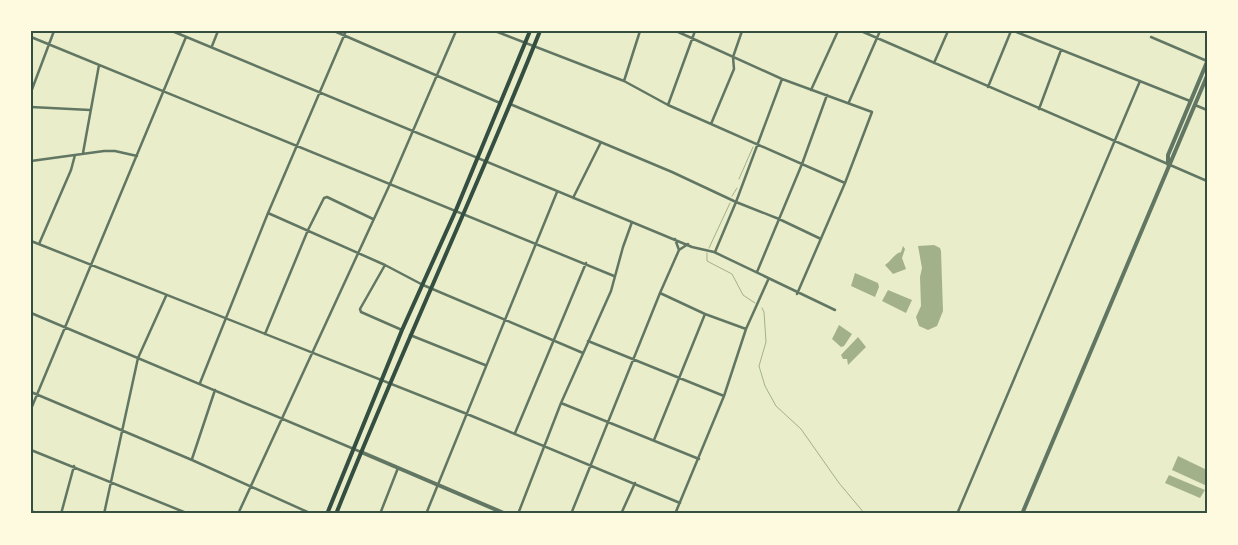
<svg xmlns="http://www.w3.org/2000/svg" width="1238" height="545" font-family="'Alegreya Sans',sans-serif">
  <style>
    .water { fill: #a3b18a }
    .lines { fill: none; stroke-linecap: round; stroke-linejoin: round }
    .stream { stroke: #a3b18a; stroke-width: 1 }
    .minor { stroke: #617663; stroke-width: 2.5 }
    .tertiary { stroke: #617663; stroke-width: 4 }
    .secondary { stroke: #344e41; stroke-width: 4 }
    .neatline { fill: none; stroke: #344e41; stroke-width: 2 }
  </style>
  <rect width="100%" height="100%" fill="#e9edc9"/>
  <!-- water -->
  <path class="water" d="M 934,245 L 940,248 L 941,251 L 943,311 L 937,326 L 928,330 L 919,326 L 916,317 L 921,306 L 920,277 L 922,268 L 918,246 Z
    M 903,246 L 905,249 L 902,258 L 906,269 L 893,274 L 885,265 C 891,261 894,254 901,252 Z
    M 855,273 L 878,283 L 879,287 L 875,297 L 851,286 Z
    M 888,290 L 912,300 L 906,313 L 882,301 Z
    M 839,325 L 852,334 L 844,346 L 841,347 L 832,339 Z
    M 858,337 L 866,347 L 848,365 L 847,359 L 843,359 L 841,355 Z
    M 1178,456 L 1207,470 L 1207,486 L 1172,470 Z
    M 1169,475 L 1205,490 L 1200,498 L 1165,483 Z"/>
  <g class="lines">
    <!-- stream -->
    <path class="stream" d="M 739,179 L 753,147
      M 732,196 L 737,188
      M 709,248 L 730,203
      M 707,253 L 707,261 L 732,274 L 743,295 L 755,303
      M 762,308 L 764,312 L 766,342 L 759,366 L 765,386 L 776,406 L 801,429 L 839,483 L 865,514"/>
    <!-- minor -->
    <path class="minor" d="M 172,31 L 692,247 L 714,252 L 835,310
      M 334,31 L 500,103
      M 495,31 L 624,81 L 668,105 L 845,183
      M 676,31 L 782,79 L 872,112 L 845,183 L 797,294
      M 861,31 L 1207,181
      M 1014,31 L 1190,101
      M 31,37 L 614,276
      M 1151,37 L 1207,61
      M 212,46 L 218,31
      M 934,63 L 948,31
      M 624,81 L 640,31
      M 988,87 L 1011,31
      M 811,90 L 838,31
      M 31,92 L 54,31
      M 849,102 L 880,31
      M 510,104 L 672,172 L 736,202 L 779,219 L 821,239
      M 668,105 L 695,31
      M 1195,105 L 1207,110
      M 31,107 L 90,110
      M 1039,109 L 1061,50
      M 711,124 L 734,69 L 733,57 L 742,31
      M 83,153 L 99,65
      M 31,161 L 104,151 L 115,151 L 137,156
      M 573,198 L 600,144
      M 268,213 L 385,265 L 423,285 L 583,353
      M 675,239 L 679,250
      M 31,241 L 467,414 L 680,503
      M 39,244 L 71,170 L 75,155
      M 715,252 L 736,202 L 782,79
      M 385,265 L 360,309 L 361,312 L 402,330
      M 757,272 L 802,164 L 827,95
      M 660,293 L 705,314 L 746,329
      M 31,313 L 361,452
      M 265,334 L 308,230 L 324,198 L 327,197 L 373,219
      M 410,335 L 485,365
      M 588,341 L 724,396
      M 200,383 L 268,213 L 346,31
      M 31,392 L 192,460 L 312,514
      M 561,403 L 699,459
      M 31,409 L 186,37
      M 515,433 L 586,263
      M 654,440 L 705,314
      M 31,450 L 189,514
      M 192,459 L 215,390
      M 31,511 L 38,514
      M 61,514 L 74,466
      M 104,514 L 138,358 L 166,296
      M 238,514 L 390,184 L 456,31
      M 380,514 L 398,468
      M 426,514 L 557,192
      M 518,514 L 561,403 L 611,291 L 623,247 L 632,222
      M 571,514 L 660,293 L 679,250 L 688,244
      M 621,514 L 635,483
      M 675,514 L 724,396 L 746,329 L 768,280
      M 957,514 L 1140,81"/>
    <!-- tertiary -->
    <path class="tertiary" d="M 1168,164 L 1168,155 L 1207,62
      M 361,452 L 506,514
      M 1022,514 L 1207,76"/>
    <!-- secondary -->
    <path class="secondary" d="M 327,514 L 402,330 L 456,210 L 530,31
      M 336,514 C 401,351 475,194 540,31"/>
  </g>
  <!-- border -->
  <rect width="1238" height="545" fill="none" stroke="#fefae0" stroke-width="65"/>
  <rect x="32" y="32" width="1174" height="480" class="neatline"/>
</svg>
